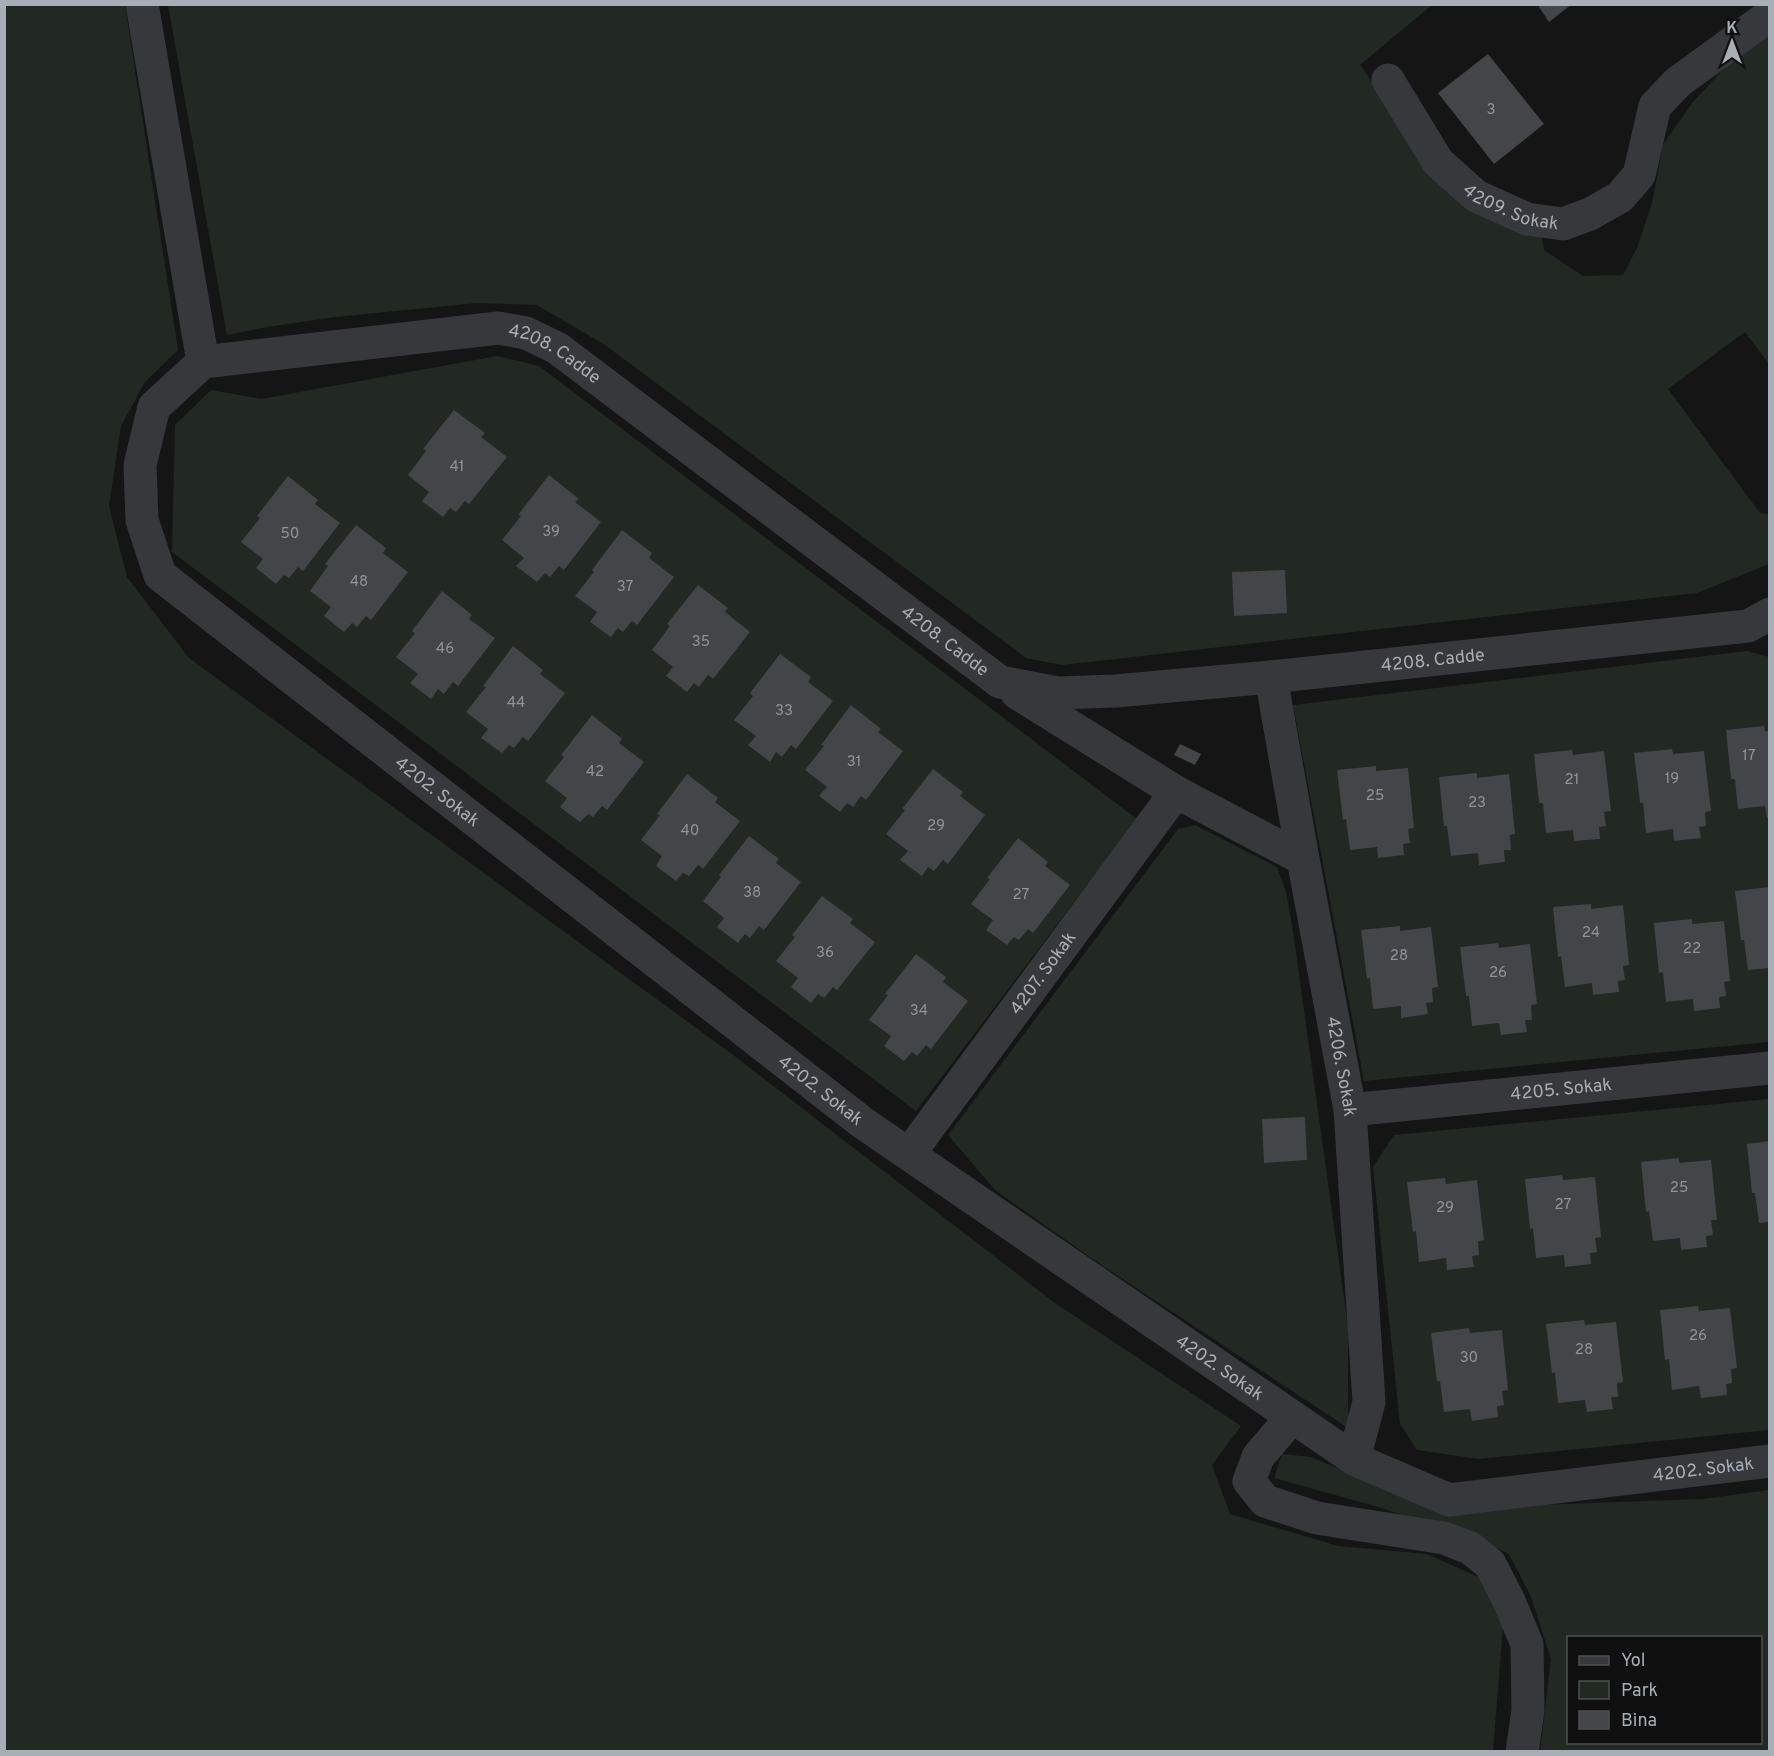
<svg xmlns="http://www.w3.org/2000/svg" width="1774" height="1756" font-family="Overpass,sans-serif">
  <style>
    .green { fill: #212922; fill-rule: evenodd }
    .building { fill: #444549 }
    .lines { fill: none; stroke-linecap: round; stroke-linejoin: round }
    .minor { stroke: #36383b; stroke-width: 33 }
    .labels { text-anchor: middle; stroke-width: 4.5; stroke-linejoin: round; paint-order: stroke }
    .number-label { font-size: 15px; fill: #8f949a }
    .street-label { font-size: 18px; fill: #a8aeb5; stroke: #101011 }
  </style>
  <rect width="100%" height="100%" fill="#151516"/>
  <!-- green -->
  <path class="green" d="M 5,5 L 125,5 L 178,350 L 145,382 L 121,426 L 109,506 L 127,577 L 189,658 L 732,1054 L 1055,1303 L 1241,1426 L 1212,1465 L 1230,1514 L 1338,1546 L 1427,1554 L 1485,1580 L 1503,1627 L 1493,1751 L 5,1752 Z
    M 168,5 L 1432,5 L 1360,65 L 1446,188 L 1542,235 L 1544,250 L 1583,276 L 1623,275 L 1637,248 L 1652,203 L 1663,145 L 1693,102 L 1731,61 L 1769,35 L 1769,364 L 1745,332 L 1668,389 L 1760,513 L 1769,514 L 1769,564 L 1697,593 L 1062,665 L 1026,658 L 605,345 L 537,305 L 477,303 L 335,317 L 267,327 L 227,335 Z
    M 497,356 L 539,366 L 1137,819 L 916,1111 L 172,552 L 175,425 L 211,390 L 261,399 Z
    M 1747,651 L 1769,657 L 1769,1042 L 1364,1081 L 1293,705 Z
    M 1195,825 L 1277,867 L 1286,892 L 1292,924 L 1348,1327 L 1348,1428 L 1097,1262 L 995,1190 L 948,1135 L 1178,829 Z
    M 1769,1099 L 1769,1430 L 1478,1459 L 1417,1450 L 1400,1424 L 1373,1167 L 1394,1135 Z
    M 1282,1454 L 1311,1457 L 1399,1494 L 1537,1505 L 1703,1499 L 1769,1490 L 1769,1751 L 1540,1751 L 1551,1659 L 1531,1597 L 1509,1554 L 1484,1542 L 1378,1507 L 1274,1478 ZM 1568,1638 L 1760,1638 L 1760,1742 L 1568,1742 Z"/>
  <!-- building -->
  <path class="building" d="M 1537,4 L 1572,4 L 1549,22 Z
    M 1488,54 L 1544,124 L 1494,164 L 1438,93 Z
    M 454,410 L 485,433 L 481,437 L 507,457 L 469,504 L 465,501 L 456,512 L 450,508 L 443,517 L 422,501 L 429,492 L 408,475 L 426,451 L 423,449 Z
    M 549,475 L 579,499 L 575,502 L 601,522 L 564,570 L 559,566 L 550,577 L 545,573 L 537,582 L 516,566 L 524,558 L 502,540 L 521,516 L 518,515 Z
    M 288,476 L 318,500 L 315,504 L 340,523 L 303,571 L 298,567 L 289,578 L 284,575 L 276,584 L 256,568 L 263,559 L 241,542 L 260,518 L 257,516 Z
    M 356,525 L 386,548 L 383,553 L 408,572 L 371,620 L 366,616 L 357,627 L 352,623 L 344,632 L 324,616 L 331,607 L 310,591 L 328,566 L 325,564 Z
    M 622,530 L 652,553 L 649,558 L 674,577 L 637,625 L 632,621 L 623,632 L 618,628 L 611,637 L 590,622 L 597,612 L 575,596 L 594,572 L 592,570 Z
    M 1285,570 L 1287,613 L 1234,616 L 1232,572 Z
    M 698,585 L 728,608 L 725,612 L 750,632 L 713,679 L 708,675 L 699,687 L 694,683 L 687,692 L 666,676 L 673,667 L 652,650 L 670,626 L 667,624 Z
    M 442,591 L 472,615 L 469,619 L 495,638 L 458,686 L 453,682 L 444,694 L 438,689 L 431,699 L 410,683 L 418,674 L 396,657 L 415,633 L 412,631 Z
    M 513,646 L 543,670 L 540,674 L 565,693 L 528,741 L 523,737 L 514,748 L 509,745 L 502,753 L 481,738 L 488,729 L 466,712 L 486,687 L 483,686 Z
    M 780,654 L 811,677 L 808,682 L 833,701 L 796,749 L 791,745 L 782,757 L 776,752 L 770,762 L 748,745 L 756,736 L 734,720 L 753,696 L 750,693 Z
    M 851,705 L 881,729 L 878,732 L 903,751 L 866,800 L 861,796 L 853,807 L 847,803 L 840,812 L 819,796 L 827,787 L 805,770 L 824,746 L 821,745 Z
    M 592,715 L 622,739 L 619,743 L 644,762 L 607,810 L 602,806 L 593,817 L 588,814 L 580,822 L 560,807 L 567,798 L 545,781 L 564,757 L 561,755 Z
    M 1764,726 L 1765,731 L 1770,731 L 1770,818 L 1767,818 L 1765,806 L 1738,809 L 1735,779 L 1731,779 L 1726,730 Z
    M 1180,744 L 1201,754 L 1195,765 L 1174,755 Z
    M 1672,749 L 1673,754 L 1704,751 L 1711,811 L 1705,812 L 1706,826 L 1699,827 L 1701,838 L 1674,841 L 1673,829 L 1646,833 L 1643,802 L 1640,803 L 1634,753 Z
    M 1572,750 L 1573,755 L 1604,751 L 1611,811 L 1604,812 L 1606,826 L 1599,827 L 1600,839 L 1574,841 L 1573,830 L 1546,833 L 1543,803 L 1539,803 L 1534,754 Z
    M 1376,766 L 1376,771 L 1408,768 L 1414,828 L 1408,829 L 1410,843 L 1403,844 L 1404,855 L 1378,858 L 1377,847 L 1350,850 L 1346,819 L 1343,820 L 1337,770 Z
    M 933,769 L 963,792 L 960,796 L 985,815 L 948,864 L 943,860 L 934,871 L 928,867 L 922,876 L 900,860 L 908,851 L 886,834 L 905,810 L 902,809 Z
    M 1477,773 L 1477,778 L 1509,774 L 1515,834 L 1510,835 L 1511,850 L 1504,850 L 1505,862 L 1479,865 L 1478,853 L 1451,856 L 1447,826 L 1444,826 L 1439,777 Z
    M 687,774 L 718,798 L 715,802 L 740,821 L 703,869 L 698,865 L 689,876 L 683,873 L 676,881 L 656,866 L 662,856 L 641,840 L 660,815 L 657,814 Z
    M 749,836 L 779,859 L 776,863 L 801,882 L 764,930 L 759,926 L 750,938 L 745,934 L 738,943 L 717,927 L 724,918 L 703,901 L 721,877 L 719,875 Z
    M 1018,838 L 1048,862 L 1045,866 L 1070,885 L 1033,933 L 1028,929 L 1019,940 L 1014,937 L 1007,945 L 986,930 L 993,920 L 971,904 L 990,879 L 987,878 Z
    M 1770,887 L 1770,968 L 1748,970 L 1744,940 L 1741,940 L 1735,891 Z
    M 822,896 L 853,919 L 850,923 L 875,942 L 837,990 L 833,987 L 824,998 L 818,994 L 811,1003 L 791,987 L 798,978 L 776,961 L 795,937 L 792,935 Z
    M 1591,904 L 1591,909 L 1623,905 L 1629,965 L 1623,966 L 1625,980 L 1618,981 L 1619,992 L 1593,995 L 1592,983 L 1565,987 L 1561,956 L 1558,957 L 1553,907 Z
    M 1692,919 L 1692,924 L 1724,921 L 1730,981 L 1724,982 L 1726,996 L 1719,997 L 1720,1008 L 1694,1011 L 1693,999 L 1666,1002 L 1663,972 L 1659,973 L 1654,923 Z
    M 1400,926 L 1400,931 L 1431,927 L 1438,987 L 1432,988 L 1433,1002 L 1426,1003 L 1428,1014 L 1401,1018 L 1401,1006 L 1373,1009 L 1370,978 L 1367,979 L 1361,930 Z
    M 1498,943 L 1499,948 L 1530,944 L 1537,1004 L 1531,1005 L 1532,1020 L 1525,1020 L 1527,1032 L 1501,1035 L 1499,1023 L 1472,1026 L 1469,996 L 1466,996 L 1460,947 Z
    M 916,954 L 946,977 L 943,982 L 968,1001 L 931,1049 L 926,1045 L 917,1056 L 912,1052 L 904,1061 L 884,1046 L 891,1036 L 869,1020 L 888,995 L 885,994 Z
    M 1305,1117 L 1307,1160 L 1264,1163 L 1262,1119 Z
    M 1770,1141 L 1770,1222 L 1759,1223 L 1755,1193 L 1752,1193 L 1747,1144 Z
    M 1679,1158 L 1679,1163 L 1711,1160 L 1717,1220 L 1711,1220 L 1713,1235 L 1706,1236 L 1707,1247 L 1681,1250 L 1680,1238 L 1653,1241 L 1649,1211 L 1646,1212 L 1641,1162 Z
    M 1562,1175 L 1563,1180 L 1595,1177 L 1601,1237 L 1595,1238 L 1597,1252 L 1590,1253 L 1591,1264 L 1565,1267 L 1564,1255 L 1536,1258 L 1533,1228 L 1530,1229 L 1525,1179 Z
    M 1445,1178 L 1446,1184 L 1477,1180 L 1484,1240 L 1478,1241 L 1479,1255 L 1472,1256 L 1474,1267 L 1447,1270 L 1446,1258 L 1419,1262 L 1416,1231 L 1413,1232 L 1407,1182 Z
    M 1698,1306 L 1699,1311 L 1730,1308 L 1737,1368 L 1731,1369 L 1732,1383 L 1726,1384 L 1727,1395 L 1701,1398 L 1699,1386 L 1672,1390 L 1669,1359 L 1665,1360 L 1660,1310 Z
    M 1584,1320 L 1585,1325 L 1616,1322 L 1623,1382 L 1617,1383 L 1618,1397 L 1611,1397 L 1613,1409 L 1587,1412 L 1585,1400 L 1558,1403 L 1555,1373 L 1552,1373 L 1546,1324 Z
    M 1469,1328 L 1470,1333 L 1502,1330 L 1508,1390 L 1502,1391 L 1504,1405 L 1497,1406 L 1498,1417 L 1472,1421 L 1470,1409 L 1444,1412 L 1440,1381 L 1437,1382 L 1431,1333 Z"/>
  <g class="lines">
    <!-- minor -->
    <g class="minor">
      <path d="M 142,4 L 203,362"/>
      <path id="s1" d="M 1388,80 L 1438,162 L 1476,196 L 1527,219 L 1563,224 L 1590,214 L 1620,197 L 1639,175 L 1655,106 L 1678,82 L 1770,15"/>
      <path id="s2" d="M 203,362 L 154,407 L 140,465 L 142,520 L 160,575 L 863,1123 L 1354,1459 L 1449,1500 L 1770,1461"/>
      <path id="s3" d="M 203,362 L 498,328 L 526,333 L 557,348 L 1000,682 L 1058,693 L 1115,691 L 1271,677 L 1748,626 L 1770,614"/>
      <path id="s4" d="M 1271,677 L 1303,859 L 1350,1110 L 1369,1402 L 1354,1459"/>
      <path d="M 1017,693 L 1176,792 L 1303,859"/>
      <path id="s5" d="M 1350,1110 L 1770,1068"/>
      <path id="s6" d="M 909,1154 L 1176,792"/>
      <path d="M 1292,1417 L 1258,1457 L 1249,1481 L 1265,1501 L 1317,1518 L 1444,1538 L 1470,1548 L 1490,1564 L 1509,1601 L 1527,1644 L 1528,1710 L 1522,1752"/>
    </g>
  </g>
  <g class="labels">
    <!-- number labels -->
    <g class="number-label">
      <text x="1491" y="114">3</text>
      <text x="457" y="471">41</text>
      <text x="551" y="536">39</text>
      <text x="290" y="538">50</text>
      <text x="359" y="586">48</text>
      <text x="625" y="591">37</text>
      <text x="701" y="646">35</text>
      <text x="445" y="653">46</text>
      <text x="516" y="707">44</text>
      <text x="784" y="715">33</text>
      <text x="1749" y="760">17</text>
      <text x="854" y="766">31</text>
      <text x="595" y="776">42</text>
      <text x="1672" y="783">19</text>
      <text x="1572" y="784">21</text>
      <text x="1375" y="800">25</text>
      <text x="1477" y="807">23</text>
      <text x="936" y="830">29</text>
      <text x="690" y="835">40</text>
      <text x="752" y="897">38</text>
      <text x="1021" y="899">27</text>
      <text x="1591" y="937">24</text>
      <text x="1692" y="953">22</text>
      <text x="825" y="957">36</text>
      <text x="1399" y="960">28</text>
      <text x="1498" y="977">26</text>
      <text x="919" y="1015">34</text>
      <text x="1679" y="1192">25</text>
      <text x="1563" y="1209">27</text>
      <text x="1445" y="1212">29</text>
      <text x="1698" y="1340">26</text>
      <text x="1584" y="1354">28</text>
      <text x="1469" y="1362">30</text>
    </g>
    <!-- street labels -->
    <g class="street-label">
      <text dy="6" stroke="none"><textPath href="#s1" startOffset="184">4209. Sokak</textPath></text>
      <text dy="6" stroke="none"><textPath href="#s3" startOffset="360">4208. Cadde</textPath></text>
      <text dy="6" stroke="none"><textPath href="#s3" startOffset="846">4208. Cadde</textPath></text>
      <text dy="6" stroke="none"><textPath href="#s3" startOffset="1350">4208. Cadde</textPath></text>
      <text dy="6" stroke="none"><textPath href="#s2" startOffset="591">4202. Sokak</textPath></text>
      <text dy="6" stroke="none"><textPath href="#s6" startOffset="225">4207. Sokak</textPath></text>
      <text dy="6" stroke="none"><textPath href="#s4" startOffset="396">4206. Sokak</textPath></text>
      <text dy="6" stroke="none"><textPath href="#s5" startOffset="212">4205. Sokak</textPath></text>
      <text dy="6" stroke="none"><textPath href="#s2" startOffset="1077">4202. Sokak</textPath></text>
      <text dy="6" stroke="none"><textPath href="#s2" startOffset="1563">4202. Sokak</textPath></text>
      <text dy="6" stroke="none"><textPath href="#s2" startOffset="2085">4202. Sokak</textPath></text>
    </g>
  </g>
  <!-- border -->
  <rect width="1774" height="1756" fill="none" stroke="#a8aeb5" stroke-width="12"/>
  <!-- legend -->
  <rect x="1567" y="1636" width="195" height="108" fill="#101011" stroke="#4d4f53" stroke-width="1.5"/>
  <rect x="1579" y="1656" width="30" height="9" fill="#36383b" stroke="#4d4f53" stroke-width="1.5"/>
  <text x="1621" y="1666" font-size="18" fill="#a8aeb5">Yol</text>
  <rect x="1579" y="1681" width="30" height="18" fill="#212922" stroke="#4d4f53" stroke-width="1.5"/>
  <text x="1621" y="1696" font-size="18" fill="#a8aeb5">Park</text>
  <rect x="1579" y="1711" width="30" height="18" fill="#444549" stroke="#4d4f53" stroke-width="1.5"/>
  <text x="1621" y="1726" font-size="18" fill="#a8aeb5">Bina</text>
  <!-- north arrow -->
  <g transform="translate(1732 42)" stroke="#101011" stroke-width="4.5" paint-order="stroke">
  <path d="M0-4.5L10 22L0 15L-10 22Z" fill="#a8aeb5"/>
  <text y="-9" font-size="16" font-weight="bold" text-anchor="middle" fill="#a8aeb5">K</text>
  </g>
</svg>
